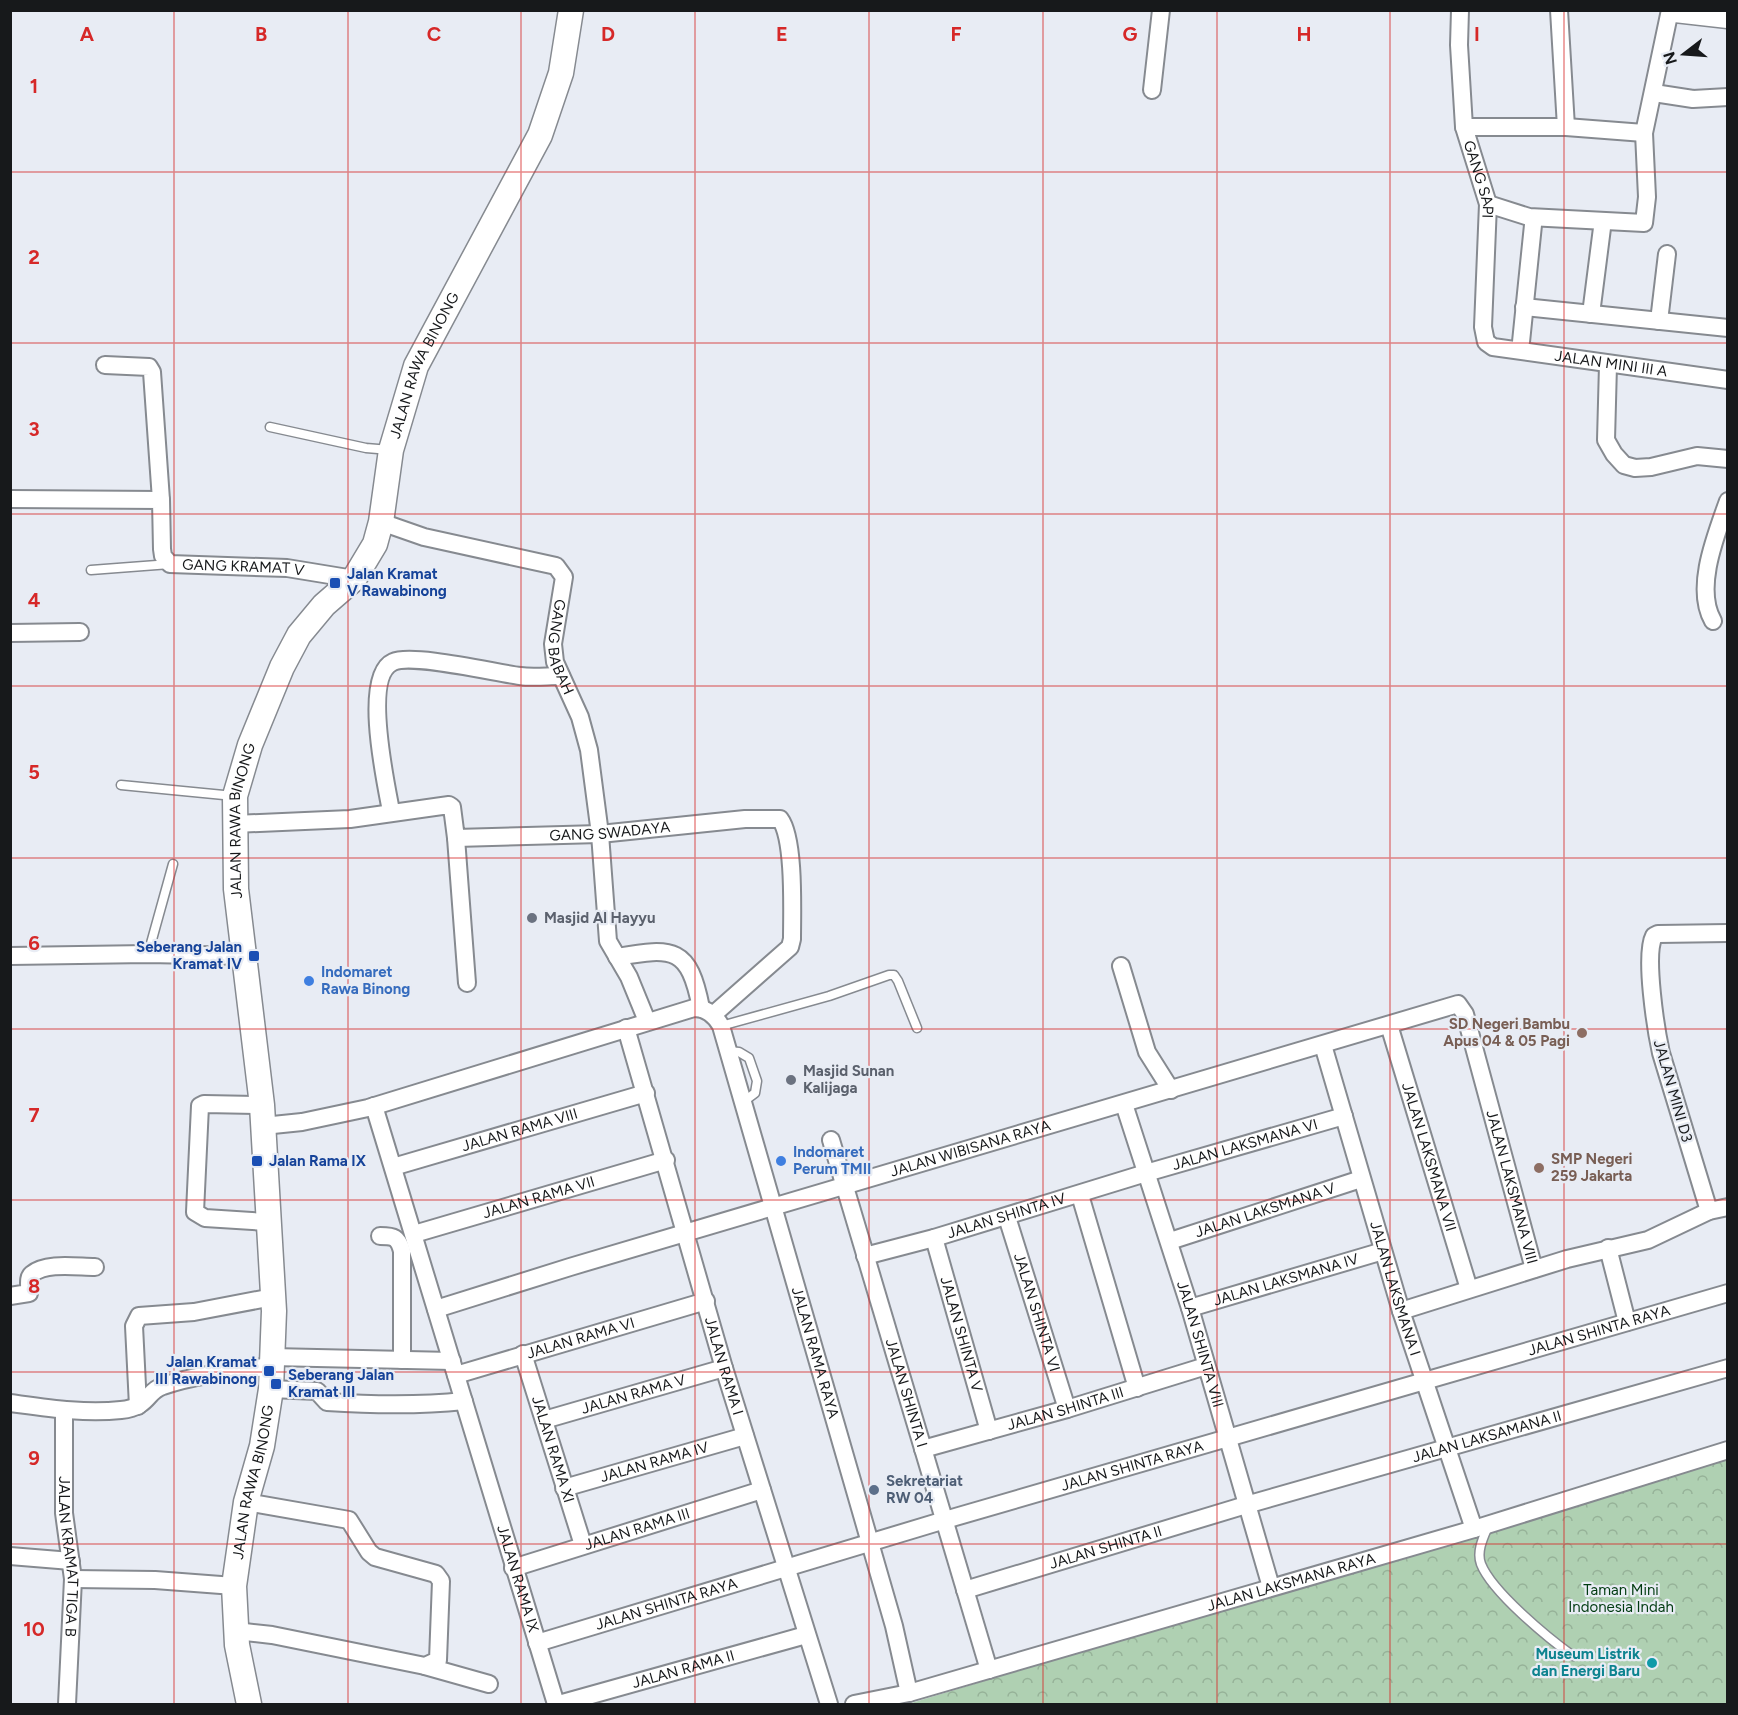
<svg xmlns="http://www.w3.org/2000/svg" width="1738" height="1715" font-family="Figtree,sans-serif">
  <style>
    .park { fill: url(#park-crowns) }
    .lines { fill: none; stroke-linecap: round; stroke-linejoin: round }
    .lane-casing { stroke: #868a90; stroke-width: 11 }
    .street-casing { stroke: #868a90; stroke-width: 20 }
    .secondary-casing { stroke: #868a90; stroke-width: 27 }
    .lane { stroke: #fff; stroke-width: 8 }
    .street { stroke: #fff; stroke-width: 16 }
    .secondary { stroke: #fff; stroke-width: 24 }
    .grid { fill: none; stroke: #d62828; stroke-width: 1.5; stroke-opacity: 0.55 }
    .transit-dot { fill: #1a4fb4; stroke: #e8ecf4; stroke-width: 2 }
    .worship-dot { fill: #6b7280; stroke: #e8ecf4; stroke-width: 2 }
    .shop-dot { fill: #3f7fe0; stroke: #e8ecf4; stroke-width: 2 }
    .education-dot { fill: #8d6e63; stroke: #e8ecf4; stroke-width: 2 }
    .service-dot { fill: #5c6f8a; stroke: #e8ecf4; stroke-width: 2 }
    .culture-dot { fill: #0f9aa8; stroke: #e8ecf4; stroke-width: 2 }
    .labels { text-anchor: middle; stroke-width: 4.5; stroke-linejoin: round; paint-order: stroke }
    .street-label { font-size: 15px; fill: #17191b; stroke: #e8ecf4 }
    .transit-label { font-size: 15px; font-weight: bold; fill: #164399; stroke: #e8ecf4; text-anchor: start }
    .worship-label { font-size: 15px; font-weight: bold; fill: #5b616d; stroke: #e8ecf4; text-anchor: start }
    .shop-label { font-size: 15px; font-weight: bold; fill: #366cbe; stroke: #e8ecf4; text-anchor: start }
    .education-label { font-size: 15px; font-weight: bold; fill: #785e54; stroke: #e8ecf4; text-anchor: end }
    .service-label { font-size: 15px; font-weight: bold; fill: #4e5e75; stroke: #e8ecf4; text-anchor: start }
    .park-label { font-size: 15px; fill: #003b10; stroke: #e8ecf4 }
    .culture-label { font-size: 15px; font-weight: bold; fill: #0d838f; stroke: #e8ecf4; text-anchor: end }
    .grid-label { font-size: 20px; text-anchor: middle; font-weight: bold; fill: #d62828; stroke: #e8ecf4; stroke-width: 4.5; stroke-linejoin: round; paint-order: stroke }
  </style>
  <defs>
    <pattern id="park-crowns" width="20" height="18" patternUnits="userSpaceOnUse" patternTransform="scale(1.5)"><rect width="20" height="18" fill="#afd0b2"/><path d="M2 6a3 3 0 1 1 6 0M12 15a3 3 0 1 1 6 0" fill="none" stroke="#96b298"/></pattern>
  </defs>
  <rect width="100%" height="100%" fill="#e8ecf4"/>
  <!-- park -->
  <path class="park" d="M 1727,1456 L 1727,1704 L 908,1704 Z"/>
  <g class="lines">
    <!-- lane casing -->
    <g class="lane-casing">
      <path id="lane" d="M 270,427 L 366,448 L 390,450
        M 91,570 L 170,564
        M 121,785 L 234,796
        M 148,954 L 173,864
        M 721,1026 L 829,996 L 889,975 L 894,975 L 898,981 L 917,1028
        M 728,1051 L 739,1052 L 749,1058 L 757,1081 L 755,1093 L 743,1102
        M 1489,1524 C 1484,1536 1476,1551 1481,1564 C 1492,1592 1548,1638 1573,1656"/>
    </g>
    <!-- street casing -->
    <g class="street-casing">
      <g id="street">
        <path id="s1" d="M 1460,10 L 1459,45 L 1464,127 L 1488,204 L 1483,327 L 1486,342 L 1493,347 L 1728,380"/>
        <path d="M 1559,10 L 1566,127"/>
        <path d="M 1152,90 L 1161,10"/>
        <path d="M 1654,93 L 1693,99 L 1728,97"/>
        <path d="M 1464,127 L 1566,127 L 1644,133"/>
        <path d="M 1488,204 L 1529,217 L 1644,223 L 1647,197 L 1644,133 L 1670,10"/>
        <path d="M 1524,307 L 1728,328"/>
        <path d="M 1591,314 L 1602,228"/>
        <path d="M 1659,321 L 1667,254"/>
        <path d="M 1521,342 L 1533,225"/>
        <path d="M 105,365 L 149,367 L 152,372 L 161,500"/>
        <path d="M 1608,365 L 1606,440 L 1614,454 L 1624,465 L 1635,468 L 1651,467 L 1697,456 L 1728,459"/>
        <path id="s2" d="M 10,499 L 161,500 L 162,549 L 163,556 L 170,564 L 287,568 L 354,579"/>
        <path id="s3" d="M 381,522 L 424,537 L 556,566 L 564,577 L 553,644 L 555,662 L 580,717 L 589,750 L 600,834 L 608,941 L 629,977 L 647,1021"/>
        <path d="M 1713,621 C 1694,588 1716,535 1728,501"/>
        <path d="M 10,633 L 80,632"/>
        <path d="M 391,811 C 386,784 362,676 393,662 C 412,653 496,673 520,676 C 533,678 547,676 561,676"/>
        <path id="s4" d="M 235,824 L 350,819 L 449,805 L 452,807 L 456,838 L 600,834 L 745,819 L 780,819 C 795,839 792,912 792,939 L 790,947 L 714,1014"/>
        <path d="M 456,838 L 467,983"/>
        <path d="M 10,956 L 148,954 L 246,956"/>
        <path d="M 617,957 C 674,947 689,947 701,1008"/>
        <path d="M 1121,966 L 1147,1052 L 1171,1090"/>
        <path id="s5" d="M 1389,1025 L 1469,1289"/>
        <path id="s6" d="M 626,1028 L 724,1368 L 829,1704"/>
        <path id="s7" d="M 1323,1045 L 1401,1311 L 1474,1529"/>
        <path id="s8" d="M 1124,1104 L 1190,1308 L 1271,1587"/>
        <path d="M 262,1105 L 204,1104 L 200,1106 L 195,1212 L 205,1218 L 267,1222"/>
        <path id="s9" d="M 374,1106 L 556,1704"/>
        <path id="s10" d="M 263,1126 L 302,1122 L 368,1108 L 694,1008 C 707,1008 715,1015 721,1026 L 894,1626 L 909,1693"/>
        <path id="s11" d="M 831,1140 L 989,1670"/>
        <path id="s12" d="M 393,1167 L 646,1093"/>
        <path d="M 1080,1195 L 1137,1388"/>
        <path d="M 1709,1211 L 1661,1053 C 1656,1030 1644,955 1654,936 L 1658,934 L 1728,933"/>
        <path id="s13" d="M 1007,1217 L 1067,1409"/>
        <path id="s14" d="M 414,1234 L 666,1160"/>
        <path d="M 380,1236 C 394,1236 398,1237 402,1251 L 402,1360"/>
        <path id="s15" d="M 934,1238 L 989,1431"/>
        <path id="s16" d="M 1170,1241 L 1361,1179"/>
        <path d="M 1608,1248 L 1627,1322"/>
        <path id="s17" d="M 865,1256 L 934,1238 L 1146,1173 L 1344,1116"/>
        <path d="M 10,1296 L 29,1293 C 30,1287 27,1278 32,1274 C 46,1262 77,1267 95,1267"/>
        <path id="s18" d="M 1190,1308 L 1383,1251"/>
        <path id="s19" d="M 436,1309 L 570,1267 L 1458,1004 L 1465,1014 L 1534,1269"/>
        <path d="M 1401,1311 L 1567,1259 L 1648,1240 L 1709,1211 L 1728,1207"/>
        <path id="s20" d="M 523,1354 L 583,1545"/>
        <path d="M 272,1357 L 452,1361"/>
        <path id="s21" d="M 456,1375 L 706,1301"/>
        <path d="M 271,1389 L 317,1391 L 327,1402 C 374,1405 417,1406 464,1401"/>
        <path d="M 10,1403 C 47,1408 84,1414 121,1410 C 150,1407 146,1391 163,1386 C 198,1374 236,1371 272,1366"/>
        <path d="M 138,1406 L 134,1326 L 139,1316 L 194,1312 L 273,1297"/>
        <path id="s22" d="M 64,1410 L 64,1513 L 73,1579 L 67,1704"/>
        <path id="s23" d="M 544,1420 L 724,1368"/>
        <path id="s24" d="M 923,1449 L 1067,1409 L 1206,1366"/>
        <path id="s25" d="M 564,1488 L 745,1436"/>
        <path d="M 10,1556 L 71,1561"/>
        <path id="s26" d="M 513,1568 L 762,1490"/>
        <path d="M 73,1579 L 155,1580 L 234,1586"/>
        <path id="s27" d="M 965,1590 L 1246,1505 L 1728,1368"/>
        <path d="M 236,1631 L 272,1635 L 425,1666 L 438,1660 L 441,1581 L 436,1574 L 375,1557 L 369,1552 L 349,1520 L 246,1502"/>
        <path id="s28" d="M 537,1643 L 945,1520 L 1728,1293"/>
        <path d="M 425,1666 L 489,1684"/>
        <path id="s29" d="M 559,1704 L 806,1635"/>
        <path id="s30" d="M 854,1704 L 909,1693 L 1474,1529 L 1728,1450"/>
      </g>
    </g>
    <!-- secondary casing -->
    <g class="secondary-casing">
      <g id="secondary">
        <path d="M 1675,10 L 1728,16"/>
        <path id="s31" d="M 249,1704 L 237,1645 L 234,1586 L 246,1502 L 262,1446 L 271,1389 L 274,1311 L 262,1105 L 236,889 L 235,796 L 250,745 L 282,667 L 299,635 L 324,605 L 354,579 L 375,544 L 381,522 L 391,450 L 416,366 L 540,135 L 561,73 L 571,10"/>
      </g>
    </g>
    <!-- lane -->
    <use href="#lane" class="lane"/>
    <!-- street -->
    <use href="#street" class="street"/>
    <!-- secondary -->
    <use href="#secondary" class="secondary"/>
  </g>
  <!-- grid -->
  <path class="grid" d="M 174,10 L 174,1704M 348,10 L 348,1704M 521,10 L 521,1704M 695,10 L 695,1704M 869,10 L 869,1704M 1043,10 L 1043,1704M 1217,10 L 1217,1704M 1390,10 L 1390,1704M 1564,10 L 1564,1704M 10,172 L 1728,172M 10,343 L 1728,343M 10,514 L 1728,514M 10,686 L 1728,686M 10,858 L 1728,858M 10,1029 L 1728,1029M 10,1200 L 1728,1200M 10,1372 L 1728,1372M 10,1544 L 1728,1544"/>
  <!-- markers -->
  <g class="transit-dot">
    <rect x="329" y="577" width="12" height="12" rx="3"/>
    <rect x="248" y="950" width="12" height="12" rx="3"/>
    <rect x="251" y="1155" width="12" height="12" rx="3"/>
    <rect x="263" y="1365" width="12" height="12" rx="3"/>
    <rect x="270" y="1378" width="12" height="12" rx="3"/>
  </g>
  <g class="worship-dot">
    <circle cx="532" cy="918" r="6"/>
    <circle cx="791" cy="1080" r="6"/>
  </g>
  <g class="shop-dot">
    <circle cx="309" cy="981" r="6"/>
    <circle cx="781" cy="1161" r="6"/>
  </g>
  <g class="education-dot">
    <circle cx="1582" cy="1033" r="6"/>
    <circle cx="1539" cy="1168" r="6"/>
  </g>
  <circle class="service-dot" cx="874" cy="1490" r="6"/>
  <circle class="culture-dot" cx="1652" cy="1663" r="6"/>
  <g class="labels">
    <!-- street labels -->
    <g class="street-label">
      <text dy="5" stroke="none"><textPath href="#s1" startOffset="172">GANG SAPI</textPath></text>
      <text dy="5" stroke="none"><textPath href="#s1" startOffset="464">JALAN MINI III A</textPath></text>
      <text dy="5" stroke="none"><textPath href="#s31" startOffset="1395">JALAN RAWA BINONG</textPath></text>
      <text dy="5" stroke="none"><textPath href="#s2" startOffset="291">GANG KRAMAT V</textPath></text>
      <text dy="5" stroke="none"><textPath href="#s3" startOffset="266">GANG BABAH</textPath></text>
      <text dy="5" stroke="none"><textPath href="#s31" startOffset="891">JALAN RAWA BINONG</textPath></text>
      <text dy="5" stroke="none"><textPath href="#s4" startOffset="404">GANG SWADAYA</textPath></text>
      <text transform="translate(1673 1091) rotate(74)" y="5">JALAN MINI D3</text>
      <text dy="5" stroke="none"><textPath href="#s12" startOffset="132">JALAN RAMA VIII</textPath></text>
      <text dy="5" stroke="none"><textPath href="#s17" startOffset="396">JALAN LAKSMANA VI</textPath></text>
      <text dy="5" stroke="none"><textPath href="#s19" startOffset="558">JALAN WIBISANA RAYA</textPath></text>
      <text dy="5" stroke="none"><textPath href="#s5" startOffset="138">JALAN LAKSMANA VII</textPath></text>
      <text dy="5" stroke="none"><textPath href="#s19" startOffset="1258">JALAN LAKSMANA VIII</textPath></text>
      <text dy="5" stroke="none"><textPath href="#s14" startOffset="130">JALAN RAMA VII</textPath></text>
      <text dy="5" stroke="none"><textPath href="#s16" startOffset="100">JALAN LAKSMANA V</textPath></text>
      <text dy="5" stroke="none"><textPath href="#s17" startOffset="147">JALAN SHINTA IV</textPath></text>
      <text dy="5" stroke="none"><textPath href="#s18" startOffset="100">JALAN LAKSMANA IV</textPath></text>
      <text dy="5" stroke="none"><textPath href="#s7" startOffset="254">JALAN LAKSMANA I</textPath></text>
      <text dy="5" stroke="none"><textPath href="#s13" startOffset="100">JALAN SHINTA VI</textPath></text>
      <text dy="5" stroke="none"><textPath href="#s28" startOffset="1107">JALAN SHINTA RAYA</textPath></text>
      <text dy="5" stroke="none"><textPath href="#s15" startOffset="100">JALAN SHINTA V</textPath></text>
      <text dy="5" stroke="none"><textPath href="#s21" startOffset="130">JALAN RAMA VI</textPath></text>
      <text dy="5" stroke="none"><textPath href="#s8" startOffset="252">JALAN SHINTA VIII</textPath></text>
      <text dy="5" stroke="none"><textPath href="#s10" startOffset="822">JALAN RAMA RAYA</textPath></text>
      <text dy="5" stroke="none"><textPath href="#s6" startOffset="352">JALAN RAMA I</textPath></text>
      <text dy="5" stroke="none"><textPath href="#s23" startOffset="93">JALAN RAMA V</textPath></text>
      <text dy="5" stroke="none"><textPath href="#s11" startOffset="264">JALAN SHINTA I</textPath></text>
      <text dy="5" stroke="none"><textPath href="#s24" startOffset="148">JALAN SHINTA III</textPath></text>
      <text dy="5" stroke="none"><textPath href="#s27" startOffset="544">JALAN LAKSAMANA II</textPath></text>
      <text dy="5" stroke="none"><textPath href="#s20" startOffset="100">JALAN RAMA XI</textPath></text>
      <text dy="5" stroke="none"><textPath href="#s25" startOffset="94">JALAN RAMA IV</textPath></text>
      <text dy="5" stroke="none"><textPath href="#s28" startOffset="621">JALAN SHINTA RAYA</textPath></text>
      <text dy="5" stroke="none"><textPath href="#s31" startOffset="225">JALAN RAWA BINONG</textPath></text>
      <text dy="5" stroke="none"><textPath href="#s26" startOffset="130">JALAN RAMA III</textPath></text>
      <text dy="5" stroke="none"><textPath href="#s27" startOffset="147">JALAN SHINTA II</textPath></text>
      <text dy="5" stroke="none"><textPath href="#s22" startOffset="147">JALAN KRAMAT TIGA B</textPath></text>
      <text dy="5" stroke="none"><textPath href="#s9" startOffset="494">JALAN RAMA IX</textPath></text>
      <text dy="5" stroke="none"><textPath href="#s30" startOffset="454">JALAN LAKSMANA RAYA</textPath></text>
      <text dy="5" stroke="none"><textPath href="#s28" startOffset="135">JALAN SHINTA RAYA</textPath></text>
      <text dy="5" stroke="none"><textPath href="#s29" startOffset="129">JALAN RAMA II</textPath></text>
    </g>
    <!-- transit labels -->
    <g class="transit-label">
      <text x="347" y="579">Jalan Kramat<tspan x="347" dy="17">V Rawabinong</tspan></text>
      <text x="242" y="952" text-anchor="end">Seberang Jalan<tspan x="242" dy="17">Kramat IV</tspan></text>
      <text x="269" y="1166">Jalan Rama IX</text>
      <text x="257" y="1367" text-anchor="end">Jalan Kramat<tspan x="257" dy="17">III Rawabinong</tspan></text>
      <text x="288" y="1380">Seberang Jalan<tspan x="288" dy="17">Kramat III</tspan></text>
    </g>
    <!-- worship labels -->
    <g class="worship-label">
      <text x="544" y="923">Masjid Al Hayyu</text>
      <text x="803" y="1076">Masjid Sunan<tspan x="803" dy="17">Kalijaga</tspan></text>
    </g>
    <!-- shop labels -->
    <g class="shop-label">
      <text x="321" y="977">Indomaret<tspan x="321" dy="17">Rawa Binong</tspan></text>
      <text x="793" y="1157">Indomaret<tspan x="793" dy="17">Perum TMII</tspan></text>
    </g>
    <!-- education labels -->
    <g class="education-label">
      <text x="1570" y="1029">SD Negeri Bambu<tspan x="1570" dy="17">Apus 04 &amp; 05 Pagi</tspan></text>
      <text x="1551" y="1164" text-anchor="start">SMP Negeri<tspan x="1551" dy="17">259 Jakarta</tspan></text>
    </g>
    <!-- service labels -->
    <g class="service-label">
      <text x="886" y="1486">Sekretariat<tspan x="886" dy="17">RW 04</tspan></text>
    </g>
    <!-- park labels -->
    <g class="park-label">
      <text x="1621" y="1595">Taman Mini<tspan x="1621" dy="17">Indonesia Indah</tspan></text>
    </g>
    <!-- culture labels -->
    <g class="culture-label">
      <text x="1640" y="1659">Museum Listrik<tspan x="1640" dy="17">dan Energi Baru</tspan></text>
    </g>
  </g>
  <g class="grid-label">
    <text x="87" y="41">A</text>
    <text x="261" y="41">B</text>
    <text x="434" y="41">C</text>
    <text x="608" y="41">D</text>
    <text x="782" y="41">E</text>
    <text x="956" y="41">F</text>
    <text x="1130" y="41">G</text>
    <text x="1304" y="41">H</text>
    <text x="1477" y="41">I</text>
    <text x="34" y="93">1</text>
    <text x="34" y="264">2</text>
    <text x="34" y="436">3</text>
    <text x="34" y="607">4</text>
    <text x="34" y="779">5</text>
    <text x="34" y="950">6</text>
    <text x="34" y="1122">7</text>
    <text x="34" y="1293">8</text>
    <text x="34" y="1465">9</text>
    <text x="34" y="1636">10</text>
  </g>
  <!-- border -->
  <rect width="1738" height="1715" fill="none" stroke="#17191b" stroke-width="24"/>
  <!-- north arrow -->
  <g transform="translate(1684 54) rotate(253)" stroke="#e8ecf4" stroke-width="4.5" paint-order="stroke">
  <path d="M0-4.5L10 22L0 15L-10 22Z" fill="#17191b"/>
  <text y="-9" font-size="16" font-weight="bold" text-anchor="middle" fill="#17191b">N</text>
  </g>
</svg>
